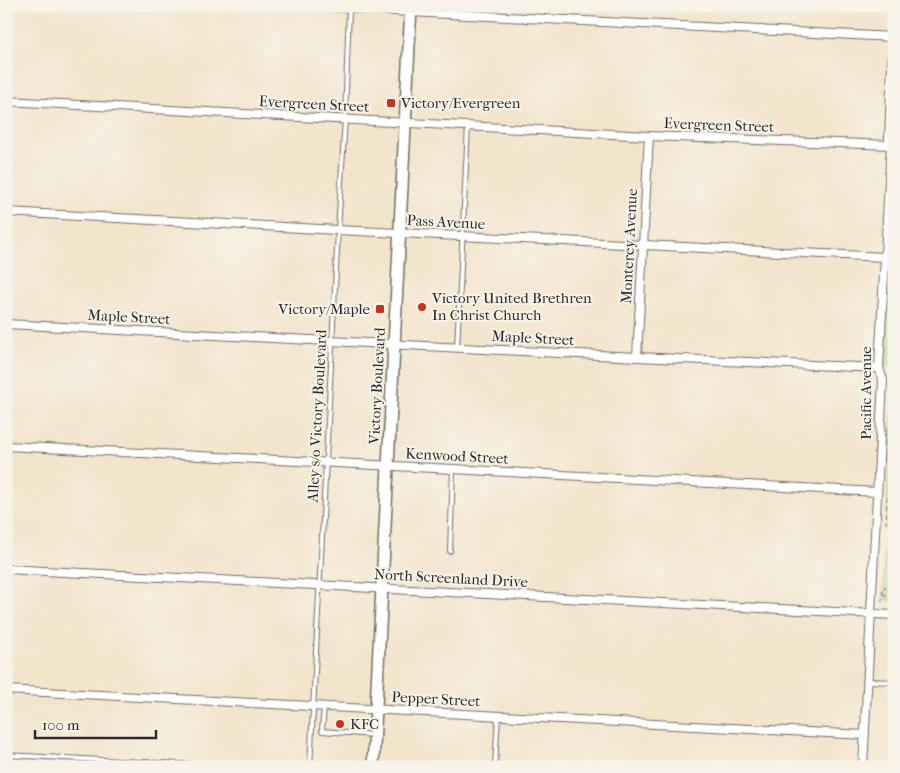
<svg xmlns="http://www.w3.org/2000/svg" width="900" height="773" font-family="'IM FELL French Canon',serif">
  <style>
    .green { fill: #a8d07b; stroke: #6a7e53 }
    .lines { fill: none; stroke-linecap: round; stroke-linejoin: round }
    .service-casing { stroke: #716c63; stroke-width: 6 }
    .minor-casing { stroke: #716c63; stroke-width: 10 }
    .secondary-casing { stroke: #716c63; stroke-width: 14 }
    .path { stroke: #716c63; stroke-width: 1; stroke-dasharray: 4 4; stroke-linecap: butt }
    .service { stroke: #fff; stroke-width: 4 }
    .minor { stroke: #fff; stroke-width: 8 }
    .secondary { stroke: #fff; stroke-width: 11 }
    .poi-dot { fill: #c8321e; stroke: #f7f3e8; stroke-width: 2 }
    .labels { text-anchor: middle; stroke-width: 4; stroke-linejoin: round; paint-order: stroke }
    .poi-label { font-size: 15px; fill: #2b2b2b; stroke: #f7f3e8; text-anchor: start }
    .street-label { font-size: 15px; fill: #2b2b2b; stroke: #f7f3e8 }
  </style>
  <rect width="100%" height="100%" fill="#f7f3e8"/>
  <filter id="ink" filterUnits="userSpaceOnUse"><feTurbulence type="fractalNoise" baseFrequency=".02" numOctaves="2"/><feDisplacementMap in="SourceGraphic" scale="10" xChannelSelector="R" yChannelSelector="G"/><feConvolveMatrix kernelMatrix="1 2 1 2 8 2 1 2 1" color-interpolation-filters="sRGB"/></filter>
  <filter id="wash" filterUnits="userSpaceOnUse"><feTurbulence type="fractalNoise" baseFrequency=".0096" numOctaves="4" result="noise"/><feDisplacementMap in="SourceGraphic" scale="20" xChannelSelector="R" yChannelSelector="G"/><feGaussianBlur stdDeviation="1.12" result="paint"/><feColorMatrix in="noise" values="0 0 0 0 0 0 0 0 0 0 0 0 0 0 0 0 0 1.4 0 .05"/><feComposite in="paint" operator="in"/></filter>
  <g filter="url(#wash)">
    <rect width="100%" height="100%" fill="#f3e4cc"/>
    <!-- green -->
    <path class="green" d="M 894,183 L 894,367 L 884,366 Z
      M 894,382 L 894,601 L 887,600 L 883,597 Z"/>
  </g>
  <g filter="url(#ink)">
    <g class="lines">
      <!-- service casing -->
      <g class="service-casing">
        <path id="service" d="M 457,347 L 468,126
          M 450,551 L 453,469
          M 867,681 L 894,682
          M 324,707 L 322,731 L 374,735
          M 6,755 L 237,767
          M 310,767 L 338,230 L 345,119 L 349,8
          M 495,767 L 498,716"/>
      </g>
      <!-- minor casing -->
      <g class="minor-casing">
        <path id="minor" d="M 323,6 L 411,12 L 893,37
          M 6,101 L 649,136 L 891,145
          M 6,212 L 338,230 L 885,257
          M 6,324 L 637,357 L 879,368
          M 637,357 L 649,136
          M 6,446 L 453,469 L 877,492
          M 6,569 L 894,615
          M 6,690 L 865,735
          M 863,767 L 883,380 L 879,368 L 891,145 L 889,139 L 894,19"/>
      </g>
      <!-- secondary casing -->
      <g class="secondary-casing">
        <path id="secondary" d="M 373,767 L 411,6"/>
      </g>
      <!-- path -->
      <path class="path" d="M 891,381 L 893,381 L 894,391
        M 888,452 L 894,452
        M 894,462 L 890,461 L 886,523 L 894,524
        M 888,505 L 894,500
        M 892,589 L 890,594 L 892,599 L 892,606
        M 883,594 L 888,596 L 891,600
        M 882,602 L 883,587 L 892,588 L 894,546"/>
      <!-- service -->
      <use href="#service" class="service"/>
      <!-- minor -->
      <use href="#minor" class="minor"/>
      <!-- secondary -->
      <use href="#secondary" class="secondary"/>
    </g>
  </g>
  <!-- markers -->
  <g class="poi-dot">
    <rect x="386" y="98" width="10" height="10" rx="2.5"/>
    <circle cx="422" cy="307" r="5"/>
    <rect x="375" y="304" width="10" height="10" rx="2.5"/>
    <circle cx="340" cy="724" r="5"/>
  </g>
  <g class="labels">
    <!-- poi labels -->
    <g class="poi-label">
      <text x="401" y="108">Victory/Evergreen</text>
      <text x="432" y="303">Victory United Brethren<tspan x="432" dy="17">In Christ Church</tspan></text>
      <text x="370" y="314" text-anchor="end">Victory/Maple</text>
      <text x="350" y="729">KFC</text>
    </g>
    <!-- street labels -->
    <g class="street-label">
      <text transform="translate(314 104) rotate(3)" y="5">Evergreen Street</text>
      <text transform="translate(719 125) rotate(2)" y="5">Evergreen Street</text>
      <text transform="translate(446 222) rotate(3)" y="5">Pass Avenue</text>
      <text transform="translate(629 246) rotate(-87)" y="5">Monterey Avenue</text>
      <text transform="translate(129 317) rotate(3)" y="5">Maple Street</text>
      <text transform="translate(533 338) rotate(3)" y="5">Maple Street</text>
      <text transform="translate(377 386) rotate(-87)" y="5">Victory Boulevard</text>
      <text transform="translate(866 393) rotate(-90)" y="5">Pacific Avenue</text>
      <text transform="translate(317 416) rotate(-87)" y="5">Alley s/o Victory Boulevard</text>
      <text transform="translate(457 456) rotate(3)" y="5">Kenwood Street</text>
      <text transform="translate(451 578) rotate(3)" y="5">North Screenland Drive</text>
      <text transform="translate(436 699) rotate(3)" y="5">Pepper Street</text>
    </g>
  </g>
  <!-- margin -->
  <rect width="900" height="773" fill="none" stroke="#f7f3e8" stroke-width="25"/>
  <!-- scale -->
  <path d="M35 730v8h121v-8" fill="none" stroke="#2b2b2b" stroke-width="2.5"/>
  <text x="42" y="730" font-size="15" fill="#2b2b2b" stroke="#f7f3e8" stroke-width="4" paint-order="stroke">100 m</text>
</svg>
